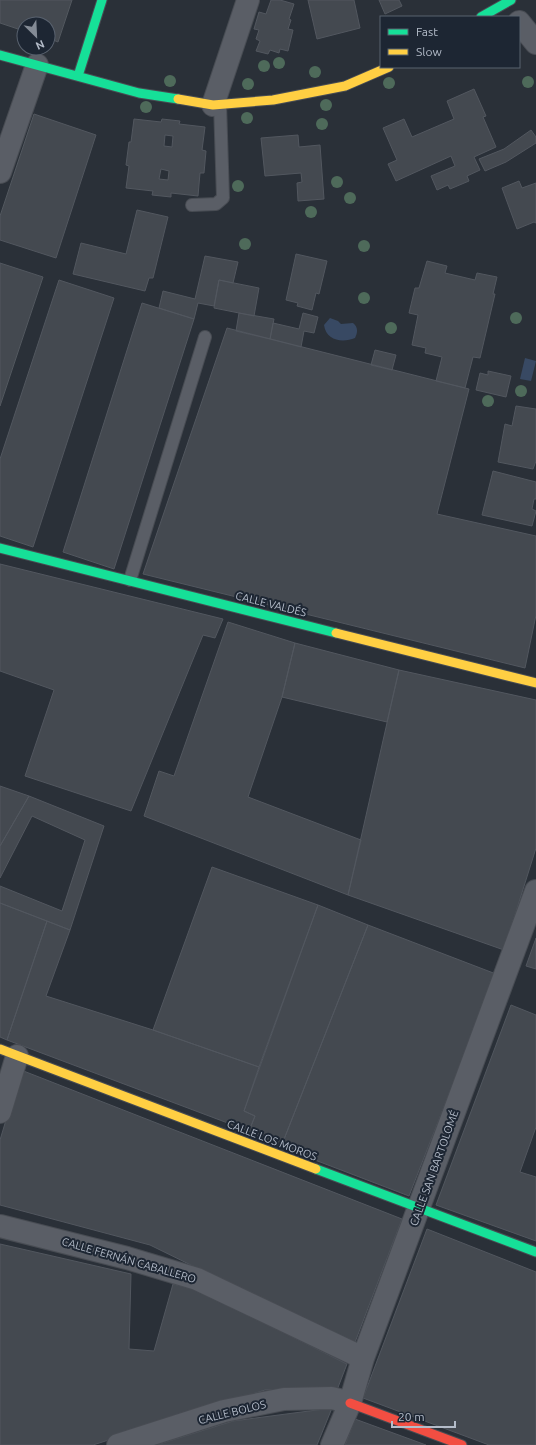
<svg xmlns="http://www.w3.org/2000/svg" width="536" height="1445" font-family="Ubuntu,sans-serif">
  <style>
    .water { fill: #384963 }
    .building { fill: #444950; stroke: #52575f; fill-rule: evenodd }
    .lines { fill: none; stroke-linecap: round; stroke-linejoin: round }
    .lane-casing { stroke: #484c53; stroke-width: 14 }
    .street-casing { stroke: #484c53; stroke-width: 24 }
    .fast-casing { stroke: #484c53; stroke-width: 11 }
    .slow-casing { stroke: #484c53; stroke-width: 11 }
    .jam-casing { stroke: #484c53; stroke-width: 11 }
    .lane { stroke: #5a5e66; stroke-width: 12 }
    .street { stroke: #5a5e66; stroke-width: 22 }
    .fast { stroke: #16e098; stroke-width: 9 }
    .slow { stroke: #ffcf43; stroke-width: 9 }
    .jam { stroke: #f24e42; stroke-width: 9 }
    .tree { fill: #4e6a5a }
    .labels { text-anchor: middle; stroke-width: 4; stroke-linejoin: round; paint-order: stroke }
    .street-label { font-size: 11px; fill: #b4bcc9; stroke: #1d2633 }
  </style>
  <rect width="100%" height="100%" fill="#2a3038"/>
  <!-- water -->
  <path class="water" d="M 330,318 L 338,321 L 341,324 L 353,323 C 358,327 358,332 355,338 C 343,343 326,341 324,325 Z
    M 525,358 L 536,361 L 531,381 L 520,379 Z"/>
  <!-- building -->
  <path class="building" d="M 0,0 L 72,0 L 58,42 L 48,38 L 48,24 L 24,24 L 24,31 L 0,23 Z
    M 271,0 L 280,0 L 294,4 L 289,19 L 291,20 L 288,29 L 293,30 L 288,51 L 280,49 L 279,53 L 270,50 L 268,54 L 256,51 L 260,41 L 256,39 L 259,30 L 254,29 L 259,12 L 266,14 Z
    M 308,0 L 354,0 L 360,28 L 317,39 Z
    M 379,0 L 399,0 L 402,6 L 385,14 Z
    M 474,89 L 486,116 L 483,117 L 496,147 L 474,157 L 480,170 L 467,176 L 469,181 L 450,189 L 448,185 L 437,190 L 431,176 L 455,166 L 451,156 L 396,181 L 388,164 L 397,160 L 383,128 L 404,119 L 412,137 L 454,119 L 447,101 Z
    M 34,114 L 96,135 L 56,258 L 0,240 L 0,216 Z
    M 134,119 L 161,122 L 162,119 L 180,121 L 179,124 L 205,127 L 202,150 L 206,151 L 204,173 L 200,173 L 198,196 L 171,193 L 171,197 L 152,195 L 153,191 L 126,188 L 129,166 L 126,165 L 129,142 L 131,142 ZM 165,135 L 173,136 L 172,147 L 164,146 ZM 161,169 L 169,171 L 168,180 L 159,179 Z
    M 531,130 L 536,137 L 536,143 L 506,162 L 485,171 L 479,159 L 504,149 Z
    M 298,135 L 299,147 L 320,145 L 324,199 L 298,201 L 297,183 L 302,182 L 301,173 L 265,176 L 261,138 Z
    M 519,181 L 522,188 L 536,183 L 536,223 L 534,222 L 517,229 L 502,188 Z
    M 137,210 L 168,217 L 153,278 L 149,278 L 145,291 L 73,274 L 81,243 L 126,254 Z
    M 296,254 L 327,261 L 319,294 L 316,293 L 312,310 L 297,306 L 298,303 L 286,300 Z
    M 205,256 L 238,262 L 233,283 L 219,280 L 214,306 L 198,303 L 194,319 L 159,308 L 163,291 L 195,299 Z
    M 427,261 L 447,266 L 445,273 L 475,280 L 477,273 L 497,277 L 493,294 L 495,294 L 480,358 L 473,357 L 465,388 L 436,381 L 442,357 L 425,353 L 426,348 L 412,345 L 418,315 L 409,313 L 415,288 L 419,288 Z
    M 0,263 L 43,277 L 0,406 Z
    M 59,280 L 114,298 L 33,547 L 0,536 L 0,459 Z
    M 219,280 L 259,288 L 254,316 L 214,308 Z
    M 142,303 L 194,319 L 114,569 L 63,552 Z
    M 239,313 L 274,319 L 270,339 L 236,331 Z
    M 303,313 L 318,317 L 314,333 L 304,331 L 301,347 L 270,339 L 273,323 L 299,329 Z
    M 227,328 L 469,389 L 437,514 L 536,536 L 536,615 L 525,668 L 143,574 Z
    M 375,350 L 396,355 L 392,370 L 371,365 Z
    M 488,371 L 511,376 L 506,397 L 476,390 L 480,373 L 488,375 Z
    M 516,406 L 536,409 L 536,461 L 533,469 L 498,462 L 505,424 L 512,426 Z
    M 493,471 L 536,482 L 536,499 L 534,499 L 532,509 L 536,511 L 532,526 L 482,515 Z
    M 0,564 L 223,619 L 215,638 L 203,635 L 131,811 L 25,776 L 54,690 L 0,671 Z
    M 228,622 L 295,643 L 282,697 L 248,797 L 361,840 L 348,895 L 144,816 L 159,771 L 174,776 Z
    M 295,643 L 399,670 L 387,722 L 282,697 Z
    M 399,670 L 536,700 L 536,848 L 504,950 L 348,895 Z
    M 0,786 L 29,796 L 0,846 Z
    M 29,796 L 104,826 L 70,930 L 0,903 L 0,886 L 62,911 L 85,840 L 32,816 L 0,878 L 0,846 Z
    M 212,867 L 318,905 L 259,1067 L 153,1030 Z
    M 0,903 L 47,921 L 7,1040 L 0,1037 Z
    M 318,905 L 368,925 L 281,1147 L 249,1131 L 255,1116 L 244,1111 Z
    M 47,921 L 70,930 L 46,996 L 153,1030 L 259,1067 L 244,1111 L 255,1116 L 249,1131 L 7,1040 Z
    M 368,925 L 496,974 L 409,1196 L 281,1147 Z
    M 536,938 L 536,969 L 526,966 Z
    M 511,1005 L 536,1015 L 536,1127 L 520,1172 L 536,1177 L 536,1241 L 436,1205 Z
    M 21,1070 L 402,1219 L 354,1345 L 150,1245 L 0,1205 L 0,1140 Z
    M 427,1229 L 536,1272 L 536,1445 L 489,1445 L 363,1398 Z
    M 0,1244 L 131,1274 L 129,1349 L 154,1351 L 173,1284 L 199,1290 L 347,1364 L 337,1390 L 265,1390 L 93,1445 L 0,1445 Z
    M 332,1408 L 317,1445 L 156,1445 L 233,1421 Z
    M 355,1419 L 426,1445 L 345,1445 Z"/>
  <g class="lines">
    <!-- lane casing -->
    <g class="lane-casing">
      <path id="lane" d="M 192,205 L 216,204 L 223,198 L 220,104
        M 130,580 L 205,337"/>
    </g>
    <!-- street casing -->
    <g class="street-casing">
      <path id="street" d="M 519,22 L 536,43
        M 213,105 L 248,0
        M 0,172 L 37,65
        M 0,1112 L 17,1056
        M 0,1226 L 127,1258 L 197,1279 L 363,1358
        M 118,1445 L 224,1411 L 284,1399 L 332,1398 L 350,1403
        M 332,1445 L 350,1403 L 363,1358 L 536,891"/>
    </g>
    <!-- fast casing -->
    <g class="fast-casing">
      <path id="fast" d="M 481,17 L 511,0
        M 0,55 L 139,93 L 178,99
        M 78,76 L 102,0
        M 0,548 L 336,633
        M 316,1169 L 536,1252"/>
    </g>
    <!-- slow casing -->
    <g class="slow-casing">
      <path id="slow" d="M 178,99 L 213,105 L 273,100 L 345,86 L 389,67
        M 336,633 L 536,683
        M 0,1049 L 316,1169"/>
    </g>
    <!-- jam casing -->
    <g class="jam-casing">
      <path id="jam" d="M 350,1403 L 462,1445"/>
    </g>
    <!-- lane -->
    <use href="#lane" class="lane"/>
    <!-- street -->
    <use href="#street" class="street"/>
    <!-- fast -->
    <use href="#fast" class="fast"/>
    <!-- slow -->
    <use href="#slow" class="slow"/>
    <!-- jam -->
    <use href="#jam" class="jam"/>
  </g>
  <!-- trees -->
  <g class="tree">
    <circle cx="279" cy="63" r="6"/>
    <circle cx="264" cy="66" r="6"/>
    <circle cx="315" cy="72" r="6"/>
    <circle cx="170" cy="81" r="6"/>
    <circle cx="528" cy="82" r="6"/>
    <circle cx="389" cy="83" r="6"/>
    <circle cx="248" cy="84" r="6"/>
    <circle cx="326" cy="105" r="6"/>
    <circle cx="146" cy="107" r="6"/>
    <circle cx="247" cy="118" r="6"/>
    <circle cx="322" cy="124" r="6"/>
    <circle cx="337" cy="182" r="6"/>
    <circle cx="238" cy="186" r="6"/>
    <circle cx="350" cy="198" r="6"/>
    <circle cx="311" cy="212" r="6"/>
    <circle cx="245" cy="244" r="6"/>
    <circle cx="364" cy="246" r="6"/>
    <circle cx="364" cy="298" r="6"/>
    <circle cx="516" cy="318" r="6"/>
    <circle cx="391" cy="328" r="6"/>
    <circle cx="521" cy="391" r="6"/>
    <circle cx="488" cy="401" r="6"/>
  </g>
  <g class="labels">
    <!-- street labels -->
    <g class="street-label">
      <text transform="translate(271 604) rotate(14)" y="4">CALLE VALDÉS</text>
      <text transform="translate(272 1140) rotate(21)" y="4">CALLE LOS MOROS</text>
      <text transform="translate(434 1168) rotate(-70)" y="4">CALLE SAN BARTOLOMÉ</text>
      <text transform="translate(129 1260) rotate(16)" y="4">CALLE FERNÁN CABALLERO</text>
      <text transform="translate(232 1412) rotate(-14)" y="4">CALLE BOLOS</text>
    </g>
  </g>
  <!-- legend -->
  <rect x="380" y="16" width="140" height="52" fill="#1d2633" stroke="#59626f"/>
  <rect x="388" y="29" width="20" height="6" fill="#16e098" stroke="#59626f"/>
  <text x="416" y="36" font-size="12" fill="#b4bcc9">Fast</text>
  <rect x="388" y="49" width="20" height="6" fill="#ffcf43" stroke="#59626f"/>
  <text x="416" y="56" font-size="12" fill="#b4bcc9">Slow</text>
  <!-- north arrow -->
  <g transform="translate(36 36) rotate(156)"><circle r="19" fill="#1d2633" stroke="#59626f"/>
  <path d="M0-3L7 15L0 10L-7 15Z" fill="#848b96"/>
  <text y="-6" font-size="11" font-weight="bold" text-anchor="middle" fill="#b4bcc9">N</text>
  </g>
  <!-- scale -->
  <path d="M392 1421v6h63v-6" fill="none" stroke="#b4bcc9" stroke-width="2"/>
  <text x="398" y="1421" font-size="12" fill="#b4bcc9" stroke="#1d2633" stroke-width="3" paint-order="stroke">20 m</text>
</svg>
